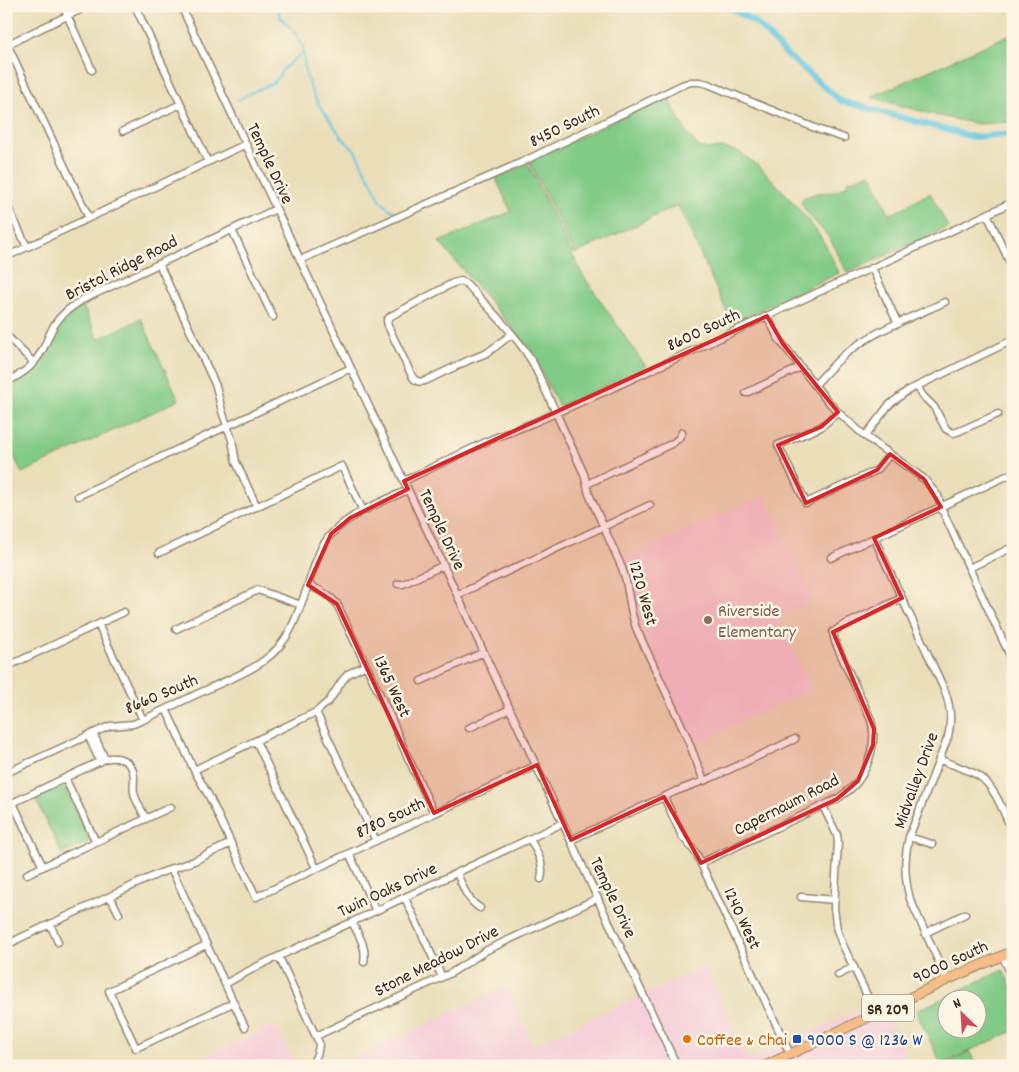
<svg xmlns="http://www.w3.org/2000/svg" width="1019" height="1072" font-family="Dekko,sans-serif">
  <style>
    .built { fill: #f5cfd9 }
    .green { fill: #82cb87; stroke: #5e7a52; fill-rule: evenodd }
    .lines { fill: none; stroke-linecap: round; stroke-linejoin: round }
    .stream { stroke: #63c6e1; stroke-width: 2 }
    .canal { stroke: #63c6e1; stroke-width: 6 }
    .minor-casing { stroke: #92846c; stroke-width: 9 }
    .major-casing { stroke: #92846c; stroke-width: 11 }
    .minor { stroke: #fff; stroke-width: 6 }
    .major { stroke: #f7bd88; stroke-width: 9 }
    .marked { fill: #d62828; fill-opacity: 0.2; stroke: #d62828; stroke-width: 4; stroke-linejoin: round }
    .education-dot { fill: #8d6e63; stroke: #fcf5e5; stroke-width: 2 }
    .food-dot { fill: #e8710a; stroke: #fcf5e5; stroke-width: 2 }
    .transit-dot { fill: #1a4fb4; stroke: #fcf5e5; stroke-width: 2 }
    .labels { text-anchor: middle; stroke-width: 5; stroke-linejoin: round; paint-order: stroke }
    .shield { fill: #fcf5e5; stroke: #75675a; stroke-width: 1 }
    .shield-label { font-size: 16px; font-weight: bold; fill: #3b2a1e }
    .street-label { font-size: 18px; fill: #3b2a1e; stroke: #fcf5e5 }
    .education-label { font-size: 18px; fill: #785e54; stroke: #fcf5e5; text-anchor: start }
    .food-label { font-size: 18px; fill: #c56008; stroke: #fcf5e5; text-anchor: start }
    .transit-label { font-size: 18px; fill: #164399; stroke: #fcf5e5; text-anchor: start }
  </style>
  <rect width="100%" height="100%" fill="#fcf5e5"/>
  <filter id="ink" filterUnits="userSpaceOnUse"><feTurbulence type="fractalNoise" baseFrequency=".02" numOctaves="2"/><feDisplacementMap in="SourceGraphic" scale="10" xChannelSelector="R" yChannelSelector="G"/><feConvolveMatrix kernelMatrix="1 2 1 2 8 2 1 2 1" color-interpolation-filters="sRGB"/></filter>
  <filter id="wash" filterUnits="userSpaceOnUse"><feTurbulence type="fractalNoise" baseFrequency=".0096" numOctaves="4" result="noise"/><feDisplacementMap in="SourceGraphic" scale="20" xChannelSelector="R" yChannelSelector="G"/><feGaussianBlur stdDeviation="1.12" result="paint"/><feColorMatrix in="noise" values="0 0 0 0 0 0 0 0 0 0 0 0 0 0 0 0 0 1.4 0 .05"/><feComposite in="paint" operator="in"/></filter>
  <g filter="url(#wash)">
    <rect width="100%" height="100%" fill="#eadeb9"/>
    <!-- built -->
    <path class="built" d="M 764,495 L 814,600 L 777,617 L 811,689 L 695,744 L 639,623 L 630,569 L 626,558 Z
      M 705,966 L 748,1060 L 879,1001 L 911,1066 L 337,1066 L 506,987 L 533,1046 Z
      M 274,1025 L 296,1066 L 185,1066 Z"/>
    <!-- green -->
    <path class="green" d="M 1013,33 L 1013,122 L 978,124 L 935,115 L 871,97 Z
      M 667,96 L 681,123 L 689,136 L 699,147 L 708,149 L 723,148 L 739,152 L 759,166 L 791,200 L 816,230 L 826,246 L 839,273 L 732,323 L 678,205 L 575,254 L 529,161 Z
      M 528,164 L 582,274 L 646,367 L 559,407 L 531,350 L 439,242 L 510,212 L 510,209 L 497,181 L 497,178 Z
      M 870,173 L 890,215 L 930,193 L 948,227 L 847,273 C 842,262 837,251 831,241 C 822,227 808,217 801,202 L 803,198 L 817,193 L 833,192 L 845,187 L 849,181 Z
      M 83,306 L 98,339 L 141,319 L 179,400 L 22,473 L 6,440 L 6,388 C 19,382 32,376 41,364 C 47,356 49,348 53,340 C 58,325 70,314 83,306 Z
      M 60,783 L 65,786 L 89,840 L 88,842 L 62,854 L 34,796 Z
      M 1003,970 L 1013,990 L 1013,1031 L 941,1064 L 916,1011 ZM 946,1000 L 976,1000 L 976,1030 L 946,1030 Z
      M 970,1052 L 976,1066 L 941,1066 Z"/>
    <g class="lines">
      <!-- stream -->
      <path class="stream" d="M 277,6 L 280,17 L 296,34 L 303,46 L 305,71 L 310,87 L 319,105 L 341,136 L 348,144 L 354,149 L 381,201 L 389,209 L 399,214
        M 238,100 L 248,94 L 273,83 L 278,78 L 283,69 L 303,52"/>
      <!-- canal -->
      <path class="canal" d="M 728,6 L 757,24 L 787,55 L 841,101 L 973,137 L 1013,134"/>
    </g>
  </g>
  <g filter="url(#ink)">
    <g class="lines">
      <!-- minor casing -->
      <g class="minor-casing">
        <path id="minor" d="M 63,6 L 92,70
          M 135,6 L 208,162
          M 181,6 L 441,560 L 602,908 L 677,1066
          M 7,44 L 89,218
          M 6,45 L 88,6
          M 123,131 L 181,104
          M 6,203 L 27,247
          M 987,214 L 1013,269
          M 232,230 L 273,317
          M 6,257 L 246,144
          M 300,260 L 520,163 L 682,85 L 691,82 L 700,82 L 708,84 L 820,130 L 844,138
          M 159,264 L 216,386 L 222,411 L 232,440 L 236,462 L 257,507
          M 872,268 L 898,324
          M 767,316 L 778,338 L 824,397 L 838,412 L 865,436 L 924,479 L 938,496 L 941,507 L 969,568 L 1013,662
          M 512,334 L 487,353 L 469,360 L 425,381 C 419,383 415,381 412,376 L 388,326 L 387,320 L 391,316 L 453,283 L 461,281 L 467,284 C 490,310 517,335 534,365 L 584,474 L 589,494 L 622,568 L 626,581 L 632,614 L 636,628 L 686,735 L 704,781
          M 6,335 L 34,363
          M 6,382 C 25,373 36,364 45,345 C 48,338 51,330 55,324 C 62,313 72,307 82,300 L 276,209
          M 815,385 C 825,374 836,361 848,352 C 876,330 912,317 945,302
          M 917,386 L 923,396 L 934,407 L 946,429 L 953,433 L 957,432 L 998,414
          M 746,393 L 801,367
          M 838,412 L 821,427 L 778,445 L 806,503 L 877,470 L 890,454
          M 865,436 L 889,405 L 907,391 L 1013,340
          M 404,481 L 492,439 L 533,423 L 604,392 L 840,282 L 872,268 L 1013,202
          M 587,484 L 673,443 L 679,438 L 682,432
          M 78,496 L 351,368
          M 6,515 L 9,521 L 6,522
          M 874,538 L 944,689 C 951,706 952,720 948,737 L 909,837 C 904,860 904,876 910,899 L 947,980
          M 159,553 L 342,466 L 363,511
          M 831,558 L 1013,473
          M 969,568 L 1013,547
          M 398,584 L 403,584 L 444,565
          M 308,585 C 319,590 329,594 337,604 L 390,716 L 404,749 L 434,813
          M 457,595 L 650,505
          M 98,624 L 143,720
          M 176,629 L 258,590 L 301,605
          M 6,667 L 124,612
          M 421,681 L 484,652
          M 166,709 L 194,770 L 210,798 L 256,897 L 537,765
          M 316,712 L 376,841
          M 469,728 L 510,709
          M 93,733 L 105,759
          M 88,735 L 100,762
          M 256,741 L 316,868
          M 939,759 C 952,765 967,769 979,776 C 995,786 1005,816 1013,833
          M 194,770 L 316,712 L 329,701 L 342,681 L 348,674 L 366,665
          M 6,773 L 105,728 L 110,726 L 133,724 L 143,720 C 164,710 186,699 208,689 C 234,677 264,667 282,643 C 294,627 300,607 307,588 C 312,574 316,558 323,545 C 340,517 379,503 408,490
          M 65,778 L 96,842
          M 664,797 L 682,836 L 696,853 L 790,1054
          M 13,803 L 43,867
          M 6,806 L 105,759 C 119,755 133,761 134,777 C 134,782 133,787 134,793 C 136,802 142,810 146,819
          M 823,806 L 837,835 L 838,842 L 834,908 L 837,930 L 841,941 L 876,1014
          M 909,837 L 932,844
          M 530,839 C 537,853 545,863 541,879
          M 571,840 L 674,792 L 711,778 L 795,739
          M 349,853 L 376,911
          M 701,863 L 837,799 C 844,794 852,789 858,781 C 870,764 877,740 871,720 L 835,642 L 833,632 L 842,626 L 902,598
          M 171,868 L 245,1027
          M 457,873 C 463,887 467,900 480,908
          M 27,874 L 171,807
          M 110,896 L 119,914
          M 801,897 L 835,900
          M 405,898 L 442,977
          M 352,922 C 359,936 367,947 364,962
          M 50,924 L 58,942
          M 925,933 L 965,914
          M 206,945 L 109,991 L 136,1048 L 233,1003
          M 6,946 L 18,939 L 160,873 L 194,861 L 231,843
          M 1002,955 L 1013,979
          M 279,957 L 319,1043 C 319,1052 316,1058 311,1066
          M 838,975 L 854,967
          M 225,984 L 254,968 L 563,823
          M 316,1036 L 451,973 L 487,950 L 598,898"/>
      </g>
      <!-- major casing -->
      <g class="major-casing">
        <path id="major" d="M 765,1066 L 947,980 L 1013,951"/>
      </g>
      <!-- minor -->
      <use href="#minor" class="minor"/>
      <!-- major -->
      <use href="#major" class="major"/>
    </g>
  </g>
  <!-- marked area -->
  <path class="marked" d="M 767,316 L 783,344 L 838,412 L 821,427 L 778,445 L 806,503 L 877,470 L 890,454 L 924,479 L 941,507 L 874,538 L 902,598 L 833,632 L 874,729 L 873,745 L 858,781 L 837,799 L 701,863 L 664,797 L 571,840 L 537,765 L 434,813 L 337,604 L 308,585 L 331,534 L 350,518 L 408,489 L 404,481 Z"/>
  <!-- markers -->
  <circle class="education-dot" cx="708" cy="620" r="5"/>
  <circle class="food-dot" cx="687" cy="1039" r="5"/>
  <rect class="transit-dot" x="792" y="1034" width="10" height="10" rx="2.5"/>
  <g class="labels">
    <!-- shield labels -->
    <rect class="shield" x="862" y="994.5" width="52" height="27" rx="4"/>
    <g class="shield-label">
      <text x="888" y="1014">SR 209</text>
    </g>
    <!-- street labels -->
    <g class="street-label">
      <text transform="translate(564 125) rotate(-26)" y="6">8450 South</text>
      <text transform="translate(271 163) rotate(65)" y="6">Temple Drive</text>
      <text transform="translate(121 267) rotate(-27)" y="6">Bristol Ridge Road</text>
      <text transform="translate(703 329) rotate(-25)" y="6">8600 South</text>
      <text transform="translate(443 529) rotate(65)" y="6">Temple Drive</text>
      <text transform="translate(644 593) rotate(74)" y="6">1220 West</text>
      <text transform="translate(393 686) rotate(65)" y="6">1365 West</text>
      <text transform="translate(161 693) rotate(-23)" y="6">8660 South</text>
      <text transform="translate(915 780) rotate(-70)" y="6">Midvalley Drive</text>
      <text transform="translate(786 804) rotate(-27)" y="6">Capernaum Road</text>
      <text transform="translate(390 817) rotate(-25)" y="6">8780 South</text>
      <text transform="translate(387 889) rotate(-25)" y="6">Twin Oaks Drive</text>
      <text transform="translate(614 897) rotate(65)" y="6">Temple Drive</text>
      <text transform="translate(743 918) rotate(65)" y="6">1240 West</text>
      <text transform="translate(436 960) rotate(-27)" y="6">Stone Meadow Drive</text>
      <text transform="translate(950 961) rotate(-25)" y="6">9000 South</text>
    </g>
    <!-- education labels -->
    <g class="education-label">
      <text x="718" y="616">Riverside<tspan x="718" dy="21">Elementary</tspan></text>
    </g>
    <!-- food labels -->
    <g class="food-label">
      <text x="697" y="1045">Coffee &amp; Chai</text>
    </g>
    <!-- transit labels -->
    <g class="transit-label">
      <text x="807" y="1045">9000 S @ 1236 W</text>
    </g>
  </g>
  <!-- margin -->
  <rect width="1019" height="1072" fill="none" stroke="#fcf5e5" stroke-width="25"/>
  <!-- north arrow -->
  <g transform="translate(962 1014) rotate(335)"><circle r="24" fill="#fcf5e5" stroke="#afa495"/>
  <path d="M0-4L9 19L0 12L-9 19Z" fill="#d1495b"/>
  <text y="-8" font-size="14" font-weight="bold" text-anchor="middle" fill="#3b2a1e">N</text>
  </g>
</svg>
